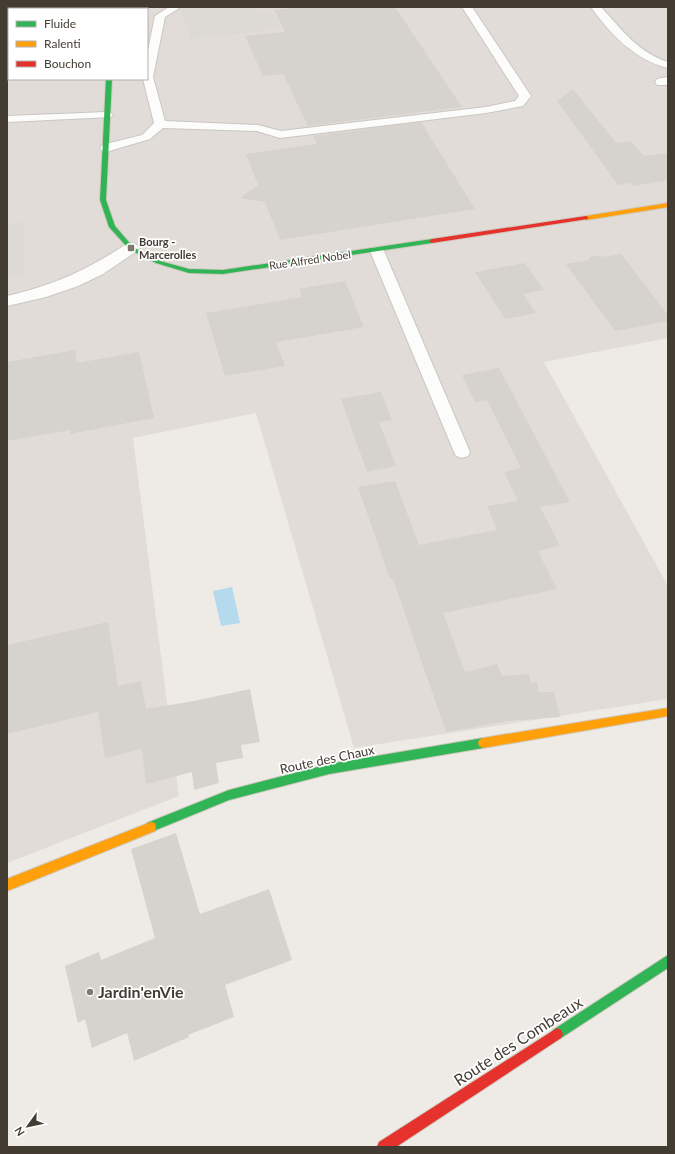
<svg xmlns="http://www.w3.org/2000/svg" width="675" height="1154" font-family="Lato,sans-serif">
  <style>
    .industrial { fill: #e1dcd7; fill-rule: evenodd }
    .parking { fill: #dddad6 }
    .water { fill: #b5daee }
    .building { fill: #d6d2cd }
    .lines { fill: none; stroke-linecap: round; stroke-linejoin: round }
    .lane-casing { stroke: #cac7c2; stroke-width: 2 }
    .street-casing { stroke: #cac7c2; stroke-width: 2 }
    .fast-casing { stroke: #cec8bd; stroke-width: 2 }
    .slow-casing { stroke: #cec8bd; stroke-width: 2 }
    .jam-casing { stroke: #cec8bd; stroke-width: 2 }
    .lane { fill: #fcfcfb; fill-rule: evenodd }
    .street { fill: #fcfcfb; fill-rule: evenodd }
    .fast { fill: #30b455; fill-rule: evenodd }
    .slow { fill: #ff9f0a; fill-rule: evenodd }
    .jam { fill: #e5322d; fill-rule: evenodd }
    .poi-dot { fill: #7f7972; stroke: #fff; stroke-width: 1.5 }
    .labels { text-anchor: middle; stroke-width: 3.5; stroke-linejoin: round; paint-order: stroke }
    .far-poi-label { font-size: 11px; font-weight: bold; fill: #433c33; stroke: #fff; text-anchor: start }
    .far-street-label { font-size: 11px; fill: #433c33; stroke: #fff }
    .street-label { font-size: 13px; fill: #433c33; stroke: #fff }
    .near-poi-label { font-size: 16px; font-weight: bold; fill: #433c33; stroke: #fff; text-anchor: start }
    .near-street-label { font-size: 16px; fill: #433c33; stroke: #fff }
  </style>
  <rect width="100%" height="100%" fill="#eeebe6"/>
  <!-- industrial -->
  <path class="industrial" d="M 7,7 L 668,7 L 668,338 L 544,362 L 668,586 L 668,699 L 354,748 L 256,413 L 133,438 L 179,796 L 7,863 ZM 9,9 L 147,9 L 147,79 L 9,79 Z"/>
  <!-- parking -->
  <path class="parking" d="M 194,7 L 255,7 L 259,14 L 272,12 L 279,26 L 263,28 L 264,31 L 191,39 L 180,9 Z
    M 24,222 L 24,274 L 7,276 L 7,224 Z"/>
  <!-- water -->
  <path class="water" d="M 232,587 L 240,623 L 221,626 L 213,591 Z"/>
  <!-- building -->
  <path class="building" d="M 302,7 L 395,7 L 462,107 L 308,126 L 283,74 L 263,76 L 245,36 L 285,32 L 274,10 Z
    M 573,89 L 616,143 L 631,141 L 644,156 L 668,153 L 668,180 L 633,186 L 630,183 L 618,185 L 557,101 Z
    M 421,122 L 475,209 L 280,240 L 265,202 L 240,198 L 258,185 L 246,154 L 317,144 L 313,136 Z
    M 621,254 L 668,315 L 668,321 L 615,331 L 566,264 L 589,260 L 590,257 L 601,255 L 604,257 Z
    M 525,263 L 544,290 L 523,294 L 536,313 L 505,319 L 475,272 Z
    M 345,281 L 364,327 L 276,342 L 285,366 L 225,376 L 206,313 L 302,297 L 299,289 Z
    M 75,350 L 77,363 L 139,352 L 154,418 L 70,434 L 70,430 L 7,441 L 7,362 Z
    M 499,368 L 570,502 L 540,507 L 560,546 L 538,551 L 557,589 L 443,613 L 465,672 L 497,664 L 502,676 L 529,674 L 531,683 L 537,682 L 539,692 L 554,692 L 560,717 L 507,721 L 446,732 L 393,579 L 390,579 L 358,487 L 395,481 L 419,545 L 497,530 L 487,506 L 518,501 L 504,472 L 521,468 L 487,400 L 475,402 L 462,375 Z
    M 381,392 L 392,420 L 379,422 L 396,466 L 367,472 L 341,399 Z
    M 108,622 L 118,686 L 141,681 L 146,709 L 194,701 L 250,689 L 260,742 L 241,745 L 243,758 L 216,763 L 219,783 L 194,790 L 192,772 L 146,784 L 142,749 L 105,758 L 98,712 L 7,734 L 7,645 Z
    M 176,833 L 200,914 L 269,889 L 292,960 L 225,985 L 234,1017 L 188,1035 L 189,1037 L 134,1061 L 127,1033 L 92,1048 L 85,1019 L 78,1023 L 65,966 L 99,952 L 101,960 L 155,938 L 131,849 Z"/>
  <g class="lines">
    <!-- lane casing -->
    <g class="lane-casing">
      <path id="lane" d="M 169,7 L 181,7 L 165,17 L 153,77 L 165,121 L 258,125 L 281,131 L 486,107 L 515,101 L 519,96 L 462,7 L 472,7 L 531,96 L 523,106 L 486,113 L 280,138 L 257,131 L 163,128 L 150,139 L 106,152 L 102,151 L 100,148 L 102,145 L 142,135 L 154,123 L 143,79 L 147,79 L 147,55 L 155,16 Z
        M 591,7 L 601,7 C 621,29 639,53 668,62 L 668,68 C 635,60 610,34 591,7 Z
        M 107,112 L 111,113 L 113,115 L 111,117 L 7,122 L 7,116 Z
        M 377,247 L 382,248 L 384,251 L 470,452 L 468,456 L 462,458 L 456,456 L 454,452 L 370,251 L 372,248 Z"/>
    </g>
    <!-- street casing -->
    <g class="street-casing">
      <path id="street" d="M 124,7 L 136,7 L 135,9 L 123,9 Z
        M 668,77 L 668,85 L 657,85 L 655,82 L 657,79 Z
        M 131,243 L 137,245 L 139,248 L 137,251 L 103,274 L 78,286 L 46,297 L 7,306 L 7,296 C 54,285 85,271 125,245 Z"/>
    </g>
    <!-- fast casing -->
    <g class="fast-casing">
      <path id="fast" d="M 106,79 L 112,79 L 106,200 L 115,226 L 133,247 L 160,261 L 189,269 L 223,270 L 432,239 L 435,241 L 432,243 L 223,274 L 189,273 L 156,263 L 129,249 L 109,227 L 100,200 Z
        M 483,738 L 487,740 L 488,743 L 487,746 L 483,748 L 329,774 L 229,800 L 151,832 L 147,831 L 146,827 L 147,823 L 229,790 L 329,764 Z
        M 668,955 L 668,968 L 561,1038 L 557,1040 L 553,1038 L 551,1034 L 553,1030 Z"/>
    </g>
    <!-- slow casing -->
    <g class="slow-casing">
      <path id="slow" d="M 668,203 L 668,207 L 586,220 L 583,218 L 586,216 Z
        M 668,708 L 668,716 L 483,748 L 479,746 L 478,743 L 479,740 L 483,738 Z
        M 151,822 L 155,823 L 156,827 L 155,831 L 7,891 L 7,879 Z"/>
    </g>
    <!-- jam casing -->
    <g class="jam-casing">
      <path id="jam" d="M 586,216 L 588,217 L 588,219 L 432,243 L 429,241 L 432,239 Z
        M 557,1028 L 561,1030 L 563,1034 L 561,1038 L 396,1147 L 377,1147 L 379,1142 Z"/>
    </g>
    <!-- lane -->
    <use href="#lane" class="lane"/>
    <!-- street -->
    <use href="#street" class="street"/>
    <!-- fast -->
    <use href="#fast" class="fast"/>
    <!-- slow -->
    <use href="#slow" class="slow"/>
    <!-- jam -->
    <use href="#jam" class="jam"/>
  </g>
  <!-- markers -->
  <g class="poi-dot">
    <rect x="127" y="244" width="8" height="8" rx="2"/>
    <circle cx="90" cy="992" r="4"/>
  </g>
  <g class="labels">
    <!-- far-poi labels -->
    <g class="far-poi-label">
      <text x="139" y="246">Bourg -<tspan x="139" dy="13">Marcerolles</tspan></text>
    </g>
    <!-- far-street labels -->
    <g class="far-street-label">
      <text transform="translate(310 260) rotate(-8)" y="4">Rue Alfred Nobel</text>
    </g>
    <!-- street labels -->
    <g class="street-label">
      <text transform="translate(327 759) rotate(-12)" y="5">Route des Chaux</text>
    </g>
    <!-- near-poi labels -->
    <g class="near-poi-label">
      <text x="98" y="998">Jardin'enVie</text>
    </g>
    <!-- near-street labels -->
    <g class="near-street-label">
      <text transform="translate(518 1041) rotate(-33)" y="6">Route des Combeaux</text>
    </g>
  </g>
  <!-- border -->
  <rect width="675" height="1154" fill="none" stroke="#433c33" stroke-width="16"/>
  <!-- legend -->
  <rect x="8" y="8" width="140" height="72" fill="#ffffff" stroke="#b4b1ad"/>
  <rect x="16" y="21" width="20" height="6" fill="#30b455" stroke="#b4b1ad"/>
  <text x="44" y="28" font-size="12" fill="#433c33">Fluide</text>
  <rect x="16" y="41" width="20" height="6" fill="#ff9f0a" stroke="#b4b1ad"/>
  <text x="44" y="48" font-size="12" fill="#433c33">Ralenti</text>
  <rect x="16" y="61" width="20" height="6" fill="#e5322d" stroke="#b4b1ad"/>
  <text x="44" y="68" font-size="12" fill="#433c33">Bouchon</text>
  <!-- north arrow -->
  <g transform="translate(28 1126) rotate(237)" stroke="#ffffff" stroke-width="3" paint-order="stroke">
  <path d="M0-3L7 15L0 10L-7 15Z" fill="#433c33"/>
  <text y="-6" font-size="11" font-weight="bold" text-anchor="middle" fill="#433c33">N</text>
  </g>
</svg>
